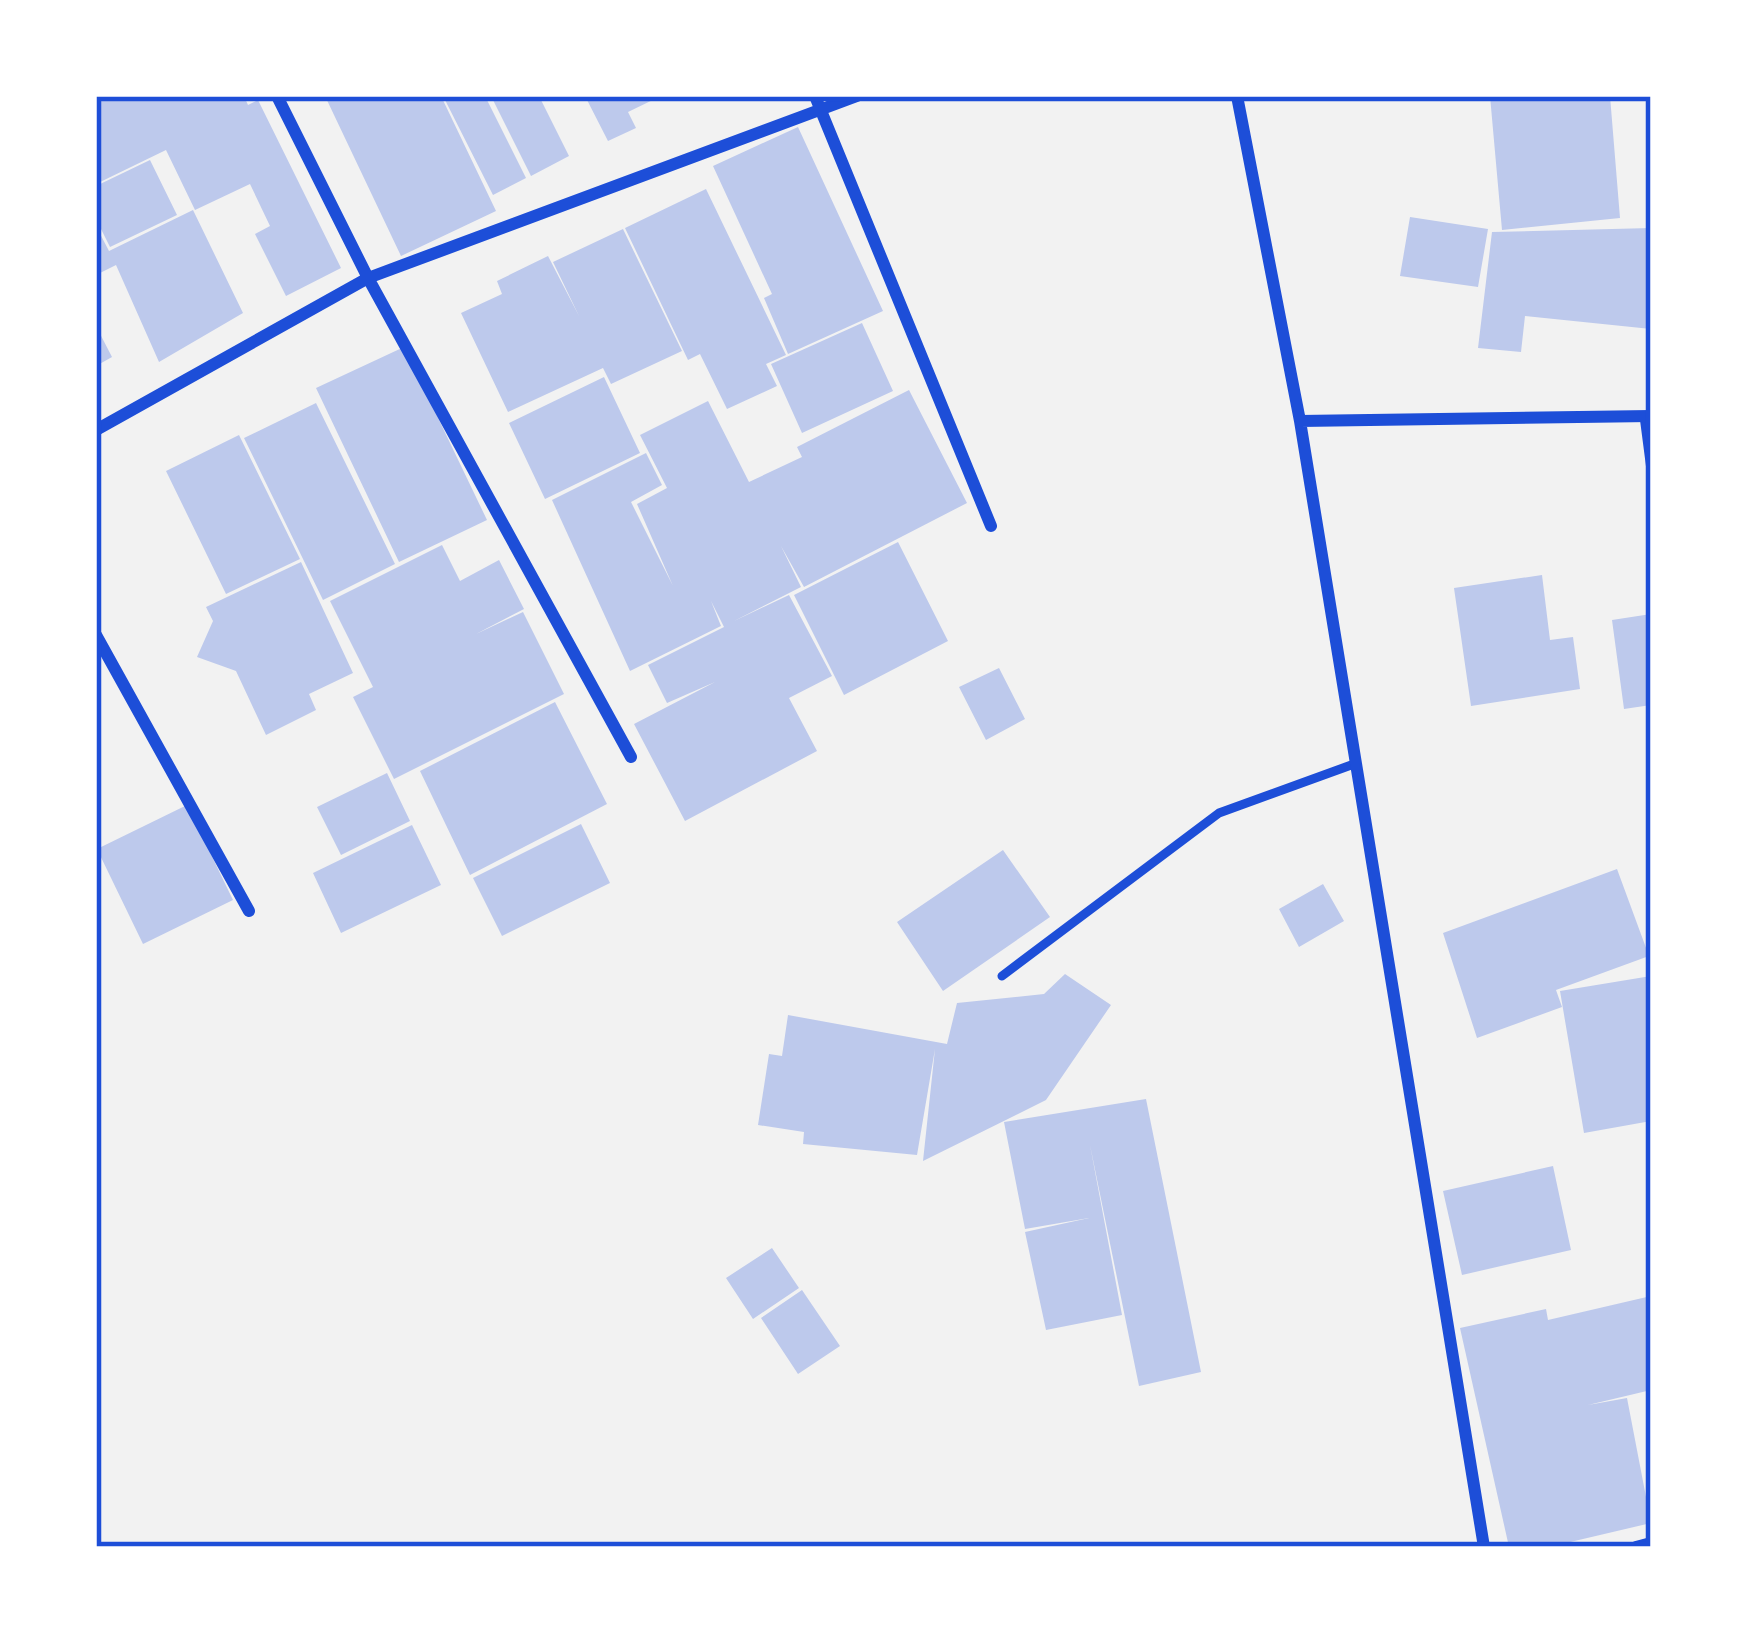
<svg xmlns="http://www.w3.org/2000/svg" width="1747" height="1643" font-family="Signika,sans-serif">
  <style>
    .building { fill: #bdc9ec }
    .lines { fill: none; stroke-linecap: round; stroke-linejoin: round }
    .service { stroke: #1d4ed8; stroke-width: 9 }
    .minor { stroke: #1d4ed8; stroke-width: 12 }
    .neatline { fill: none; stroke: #1d4ed8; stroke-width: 4.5 }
  </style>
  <rect width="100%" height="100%" fill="#f2f2f2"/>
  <!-- building -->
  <path class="building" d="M 96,96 L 244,96 L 248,105 L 258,100 L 341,268 L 286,296 L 255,234 L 270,226 L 250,184 L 195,210 L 166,150 L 96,184 Z
    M 325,96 L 441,96 L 496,211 L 401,256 Z
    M 443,96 L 485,96 L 526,178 L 493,195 Z
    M 539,96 L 569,156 L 531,176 L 492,98 Z
    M 585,96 L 661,96 L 628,112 L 636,128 L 608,141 Z
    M 1490,96 L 1610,96 L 1620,218 L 1502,230 Z
    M 798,127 L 883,311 L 788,354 L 764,298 L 772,294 L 713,166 Z
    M 150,160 L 177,215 L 110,247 L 96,219 L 96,186 Z
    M 706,189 L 786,355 L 766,364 L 777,386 L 727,409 L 700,354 L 688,360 L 625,228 Z
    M 193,210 L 243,313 L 159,362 L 116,265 L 96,275 L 96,226 L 109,251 Z
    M 1410,217 L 1488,229 L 1478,287 L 1400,276 Z
    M 1651,228 L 1651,329 L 1525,316 L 1521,352 L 1478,348 L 1492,232 Z
    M 623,229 L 682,351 L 611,384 L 603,368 L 508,412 L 461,313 L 502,294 L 497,281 L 548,256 L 579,316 L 553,262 Z
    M 862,323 L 893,391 L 802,433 L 771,364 Z
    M 96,326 L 112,357 L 96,366 Z
    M 404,347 L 487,520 L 399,562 L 316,388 Z
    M 604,377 L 640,453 L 545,499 L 509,423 Z
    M 909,390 L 967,503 L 804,587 L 781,546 L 801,587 L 734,621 L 789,595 L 832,676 L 789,698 L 817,751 L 685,821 L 634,724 L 715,682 L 667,703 L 648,665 L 724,627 L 711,601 L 721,626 L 630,671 L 552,500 L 646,453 L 662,485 L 631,502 L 673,586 L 637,504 L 667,488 L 640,435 L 708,401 L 749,482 L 802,457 L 797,447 Z
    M 316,403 L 395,564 L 323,600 L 244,438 Z
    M 239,435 L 300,559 L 226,594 L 166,471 Z
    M 898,542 L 948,641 L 844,695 L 794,595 Z
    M 442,545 L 460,581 L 499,560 L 524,609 L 476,634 L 523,612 L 564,694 L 394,779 L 353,697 L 373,687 L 330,601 Z
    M 301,562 L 353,673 L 309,694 L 316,710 L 266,735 L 236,671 L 197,657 L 213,621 L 206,607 Z
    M 1542,575 L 1550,640 L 1573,637 L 1580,689 L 1471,706 L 1454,588 Z
    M 1651,614 L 1651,705 L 1624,709 L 1612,620 Z
    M 999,668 L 1025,719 L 986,740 L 959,687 Z
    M 555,702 L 607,804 L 470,875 L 420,771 Z
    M 387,773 L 410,821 L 341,855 L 317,807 Z
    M 187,805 L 233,900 L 143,944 L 97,849 Z
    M 581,824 L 610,883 L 502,936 L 473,878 Z
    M 412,825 L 441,885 L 341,933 L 313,873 Z
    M 1003,850 L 1050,917 L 943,991 L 897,922 Z
    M 1617,869 L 1649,956 L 1556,990 L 1562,1007 L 1477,1038 L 1443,933 Z
    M 1323,884 L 1344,921 L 1299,947 L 1279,909 Z
    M 1065,974 L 1111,1005 L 1046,1100 L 923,1161 L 935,1049 L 917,1155 L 803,1144 L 804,1132 L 758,1125 L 769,1054 L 782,1056 L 788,1015 L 947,1044 L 957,1003 L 1044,994 Z
    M 1651,976 L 1651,1121 L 1584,1133 L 1560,991 Z
    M 1146,1099 L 1201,1372 L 1139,1386 L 1090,1145 L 1122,1315 L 1046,1330 L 1025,1232 L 1089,1218 L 1025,1229 L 1004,1122 Z
    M 1553,1166 L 1571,1250 L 1462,1275 L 1443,1191 Z
    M 772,1248 L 799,1288 L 753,1319 L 726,1278 Z
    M 802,1290 L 840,1346 L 798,1374 L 761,1318 Z
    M 1651,1296 L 1651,1390 L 1588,1405 L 1627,1398 L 1651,1523 L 1549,1547 L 1509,1547 L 1460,1328 L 1546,1309 L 1548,1320 Z"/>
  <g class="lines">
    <!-- service -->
    <path class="service" d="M 1644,416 L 1651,470
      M 1002,976 L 1219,813 L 1354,764"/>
    <!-- minor -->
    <path class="minor" d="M 277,96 L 368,278 L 631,757
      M 815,96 L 991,526
      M 1237,96 L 1300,421 L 1484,1547
      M 1300,421 L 1651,416
      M 96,430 L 368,278 L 857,96
      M 96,635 L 249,911
      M 1636,1547 L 1651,1543"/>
  </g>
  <!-- border -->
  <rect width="1747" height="1643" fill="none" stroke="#ffffff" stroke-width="198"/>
  <rect x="99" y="99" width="1549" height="1445" class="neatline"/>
</svg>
